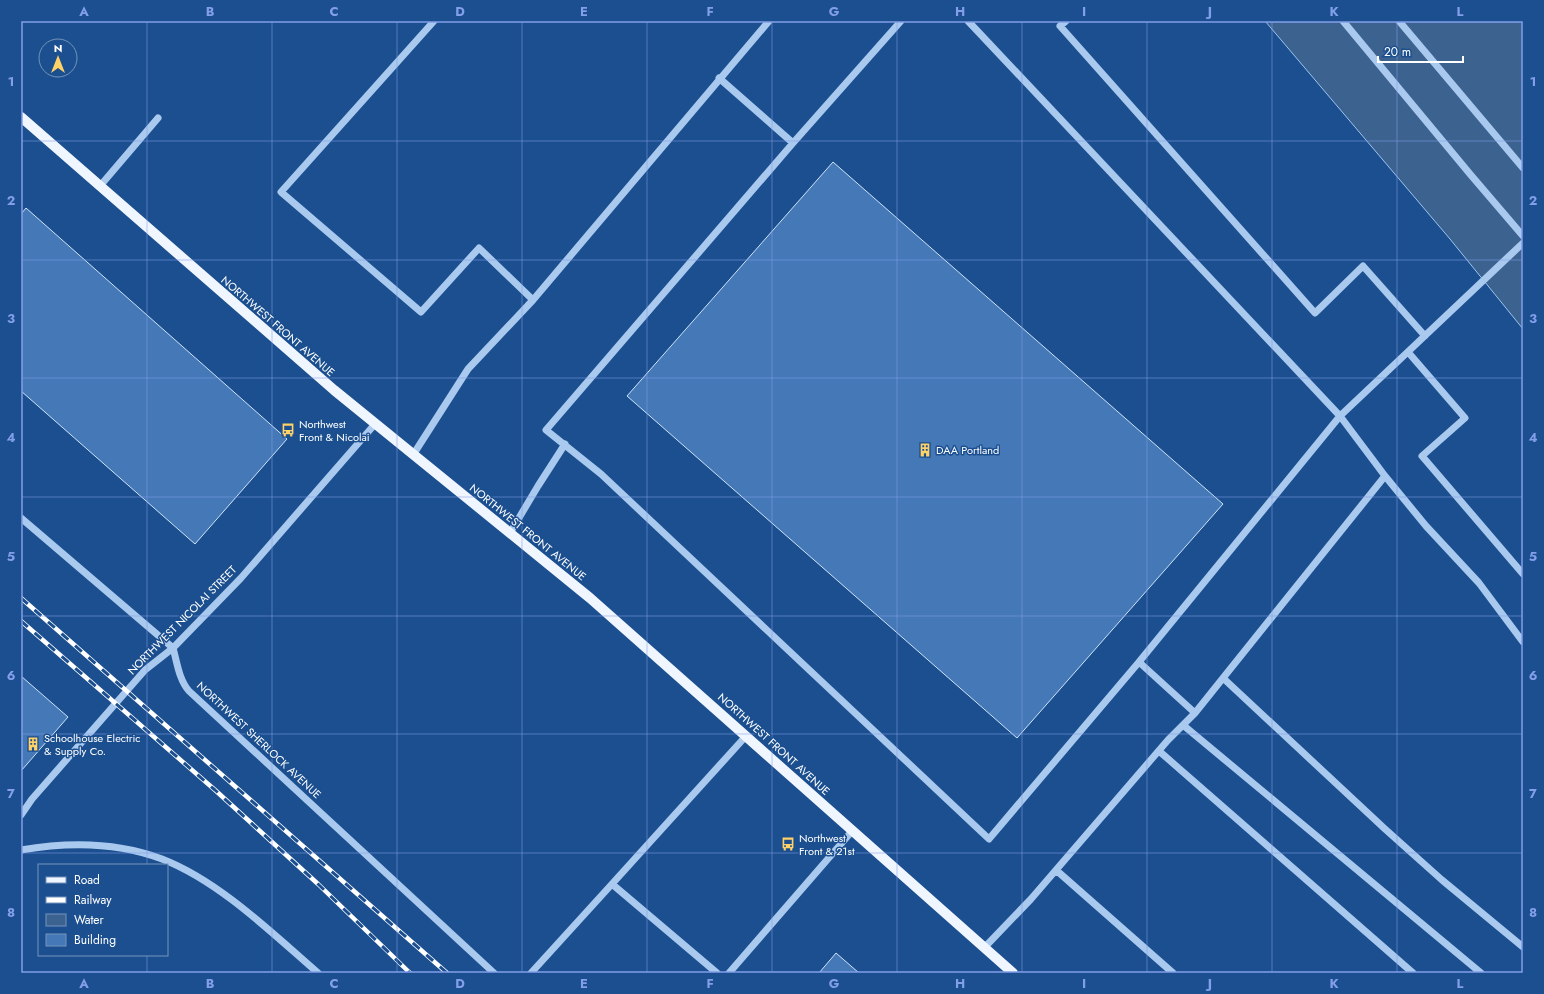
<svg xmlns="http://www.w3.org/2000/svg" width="1544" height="994" font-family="Jost,sans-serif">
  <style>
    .water { fill: #3c6290; stroke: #9cc4f0 }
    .building { fill: #4478b7; stroke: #cfe3fa }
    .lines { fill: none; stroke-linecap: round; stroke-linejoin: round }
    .minor { stroke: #a9c9ee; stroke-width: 7 }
    .major { stroke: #f0f6ff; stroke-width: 10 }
    .rail-casing { stroke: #fff; stroke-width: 4.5 }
    .rail { stroke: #1b4f8f; stroke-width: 3; stroke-dasharray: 9; stroke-linecap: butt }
    .grid { fill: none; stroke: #839eea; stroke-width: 1; stroke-opacity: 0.55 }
    .labels { text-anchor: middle; stroke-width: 3; stroke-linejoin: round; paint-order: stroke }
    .street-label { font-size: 11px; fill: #fff; stroke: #1b4f8f }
    .poi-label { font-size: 11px; fill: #fff; stroke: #1b4f8f; text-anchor: start }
    .neatline { fill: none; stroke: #839eea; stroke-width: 1.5 }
    .grid-label { font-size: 13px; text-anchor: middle; font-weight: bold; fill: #839eea }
  </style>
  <rect width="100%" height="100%" fill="#1b4f8f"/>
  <!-- water -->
  <path class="water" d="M 1265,21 L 1523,21 L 1523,329 L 1450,239 Z"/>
  <!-- building -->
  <path class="building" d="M 833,162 L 1223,504 L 1017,738 L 627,396 Z
    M 26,208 L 287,439 L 195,544 L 21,391 L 21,214 Z
    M 21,676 L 68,717 L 21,771 Z
    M 836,953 L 859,973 L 819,973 Z"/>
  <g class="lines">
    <!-- minor -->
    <path class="minor" d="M 434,21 L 281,192 L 421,312 L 479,248 L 533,300
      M 901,21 L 793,143 L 546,430 L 601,474 L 989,839 L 1139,662 L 1195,713
      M 968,21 L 1340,416 L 1385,476 L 1426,526 L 1479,583 L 1523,642
      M 1066,21 L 1060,26 L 1315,313 L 1363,266 L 1425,336
      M 1343,21 L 1470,174 L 1523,236
      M 1399,21 L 1523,168
      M 719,78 L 793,143
      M 100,186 L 158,118
      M 1408,352 L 1465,418 L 1422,456 L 1523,574
      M 413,455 L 468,369 L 533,300 L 769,21
      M 21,518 L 173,648 C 177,662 179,680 189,691 L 494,973
      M 510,533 L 538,486 L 565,444
      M 1139,662 L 1340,416 L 1523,243
      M 1223,678 L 1385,829 L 1442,880 L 1523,947
      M 1183,725 L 1481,973
      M 1159,751 L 1413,973
      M 21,815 L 32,799 L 145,670 L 173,648 L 241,578 L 375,424
      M 21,850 C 67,842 117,842 162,859 C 219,881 272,933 318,973
      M 1056,870 L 1173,973
      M 612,884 L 746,736
      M 984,948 L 1031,899 L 1168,740 L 1195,713 L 1385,476
      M 531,973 L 612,884 L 717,973
      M 729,973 L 853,830"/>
    <!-- major -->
    <path class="major" d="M 21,117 L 334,390 L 590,598 L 1013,973"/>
    <!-- rail casing -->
    <g class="rail-casing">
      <path id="rail" d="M 21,598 L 447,973
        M 21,621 L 215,790 L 318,884 L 410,973"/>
    </g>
    <!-- rail -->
    <use href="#rail" class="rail"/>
  </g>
  <!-- grid -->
  <path class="grid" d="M 147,21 L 147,865M 272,21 L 272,973M 397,21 L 397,973M 522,21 L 522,973M 647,21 L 647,973M 772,21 L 772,973M 897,21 L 897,973M 1022,21 L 1022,973M 1147,21 L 1147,973M 1272,21 L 1272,973M 1397,21 L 1397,973M 21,141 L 1523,141M 21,260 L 1523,260M 21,378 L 1523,378M 21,497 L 1523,497M 21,616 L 1523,616M 21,734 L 1523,734M 21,853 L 1523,853M 147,955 L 147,973"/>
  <!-- icons -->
  <defs>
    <g id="bus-bare" transform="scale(1.08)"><path d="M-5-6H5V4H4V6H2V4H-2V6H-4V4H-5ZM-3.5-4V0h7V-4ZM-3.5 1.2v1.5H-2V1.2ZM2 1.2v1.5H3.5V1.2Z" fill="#ffd166" stroke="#1b4f8f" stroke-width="2.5" paint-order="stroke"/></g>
    <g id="building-bare" transform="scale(1.08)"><path d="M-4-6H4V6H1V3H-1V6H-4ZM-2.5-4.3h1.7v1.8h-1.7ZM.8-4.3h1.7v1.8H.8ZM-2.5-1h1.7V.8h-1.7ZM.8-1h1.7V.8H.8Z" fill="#ffd166" stroke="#1b4f8f" stroke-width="2.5" paint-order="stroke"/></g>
  </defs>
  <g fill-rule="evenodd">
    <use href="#bus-bare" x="288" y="430"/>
    <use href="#building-bare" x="925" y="450"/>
    <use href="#building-bare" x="33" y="744"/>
    <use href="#bus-bare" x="788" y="844"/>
  </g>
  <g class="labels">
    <!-- street labels -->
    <g class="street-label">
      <text transform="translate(278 326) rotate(41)" y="4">NORTHWEST FRONT AVENUE</text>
      <text transform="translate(528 532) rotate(39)" y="4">NORTHWEST FRONT AVENUE</text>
      <text transform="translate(182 620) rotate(-45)" y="4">NORTHWEST NICOLAI STREET</text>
      <text transform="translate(259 740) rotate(43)" y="4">NORTHWEST SHERLOCK AVENUE</text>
      <text transform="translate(774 744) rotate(42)" y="4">NORTHWEST FRONT AVENUE</text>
    </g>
    <!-- poi labels -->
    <g class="poi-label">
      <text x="299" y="428">Northwest<tspan x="299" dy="13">Front &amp; Nicolai</tspan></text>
      <text x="936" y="454">DAA Portland</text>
      <text x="44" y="742">Schoolhouse Electric<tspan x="44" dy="13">&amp; Supply Co.</tspan></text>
      <text x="799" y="842">Northwest<tspan x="799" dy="13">Front &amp; 21st</tspan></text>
    </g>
  </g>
  <!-- border -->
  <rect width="1544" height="994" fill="none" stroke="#1b4f8f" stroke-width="44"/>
  <!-- legend -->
  <rect x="38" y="864" width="130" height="92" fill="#1b4f8f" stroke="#7695bc"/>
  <rect x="46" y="877" width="20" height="6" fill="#f0f6ff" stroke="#7695bc"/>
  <text x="74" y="884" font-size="12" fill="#ffffff">Road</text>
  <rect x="46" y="897" width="20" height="6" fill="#ffffff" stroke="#7695bc"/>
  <text x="74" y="904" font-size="12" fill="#ffffff">Railway</text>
  <rect x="46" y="914" width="20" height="12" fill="#3c6290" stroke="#7695bc"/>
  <text x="74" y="924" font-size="12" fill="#ffffff">Water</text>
  <rect x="46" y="934" width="20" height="12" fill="#4478b7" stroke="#7695bc"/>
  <text x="74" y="944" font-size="12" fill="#ffffff">Building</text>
  <!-- north arrow -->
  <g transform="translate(58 58)"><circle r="19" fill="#1b4f8f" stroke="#7695bc"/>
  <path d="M0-3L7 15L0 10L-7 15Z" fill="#ffd166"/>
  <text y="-6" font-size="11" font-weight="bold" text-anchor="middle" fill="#ffffff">N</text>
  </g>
  <!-- scale -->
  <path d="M1378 56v6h85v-6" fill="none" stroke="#ffffff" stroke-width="2"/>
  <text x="1384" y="56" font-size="12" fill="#ffffff" stroke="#1b4f8f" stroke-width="3" paint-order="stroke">20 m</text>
  <rect x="22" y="22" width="1500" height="950" class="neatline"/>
  <g class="grid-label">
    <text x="84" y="16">A</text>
    <text x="210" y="16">B</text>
    <text x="334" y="16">C</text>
    <text x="460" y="16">D</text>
    <text x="584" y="16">E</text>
    <text x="710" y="16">F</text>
    <text x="834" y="16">G</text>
    <text x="960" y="16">H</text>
    <text x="1084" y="16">I</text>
    <text x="1210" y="16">J</text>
    <text x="1334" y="16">K</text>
    <text x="1460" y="16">L</text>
    <text x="11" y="86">1</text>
    <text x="1533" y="86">1</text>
    <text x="11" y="205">2</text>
    <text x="1533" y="205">2</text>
    <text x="11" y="323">3</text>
    <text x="1533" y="323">3</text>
    <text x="11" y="442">4</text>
    <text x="1533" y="442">4</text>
    <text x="11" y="561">5</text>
    <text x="1533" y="561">5</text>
    <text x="11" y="680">6</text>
    <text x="1533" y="680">6</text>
    <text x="11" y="798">7</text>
    <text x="1533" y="798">7</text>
    <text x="11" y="917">8</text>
    <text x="1533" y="917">8</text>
    <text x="84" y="988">A</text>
    <text x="210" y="988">B</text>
    <text x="334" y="988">C</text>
    <text x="460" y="988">D</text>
    <text x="584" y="988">E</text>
    <text x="710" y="988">F</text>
    <text x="834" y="988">G</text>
    <text x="960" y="988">H</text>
    <text x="1084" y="988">I</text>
    <text x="1210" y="988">J</text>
    <text x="1334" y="988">K</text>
    <text x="1460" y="988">L</text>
  </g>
</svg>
